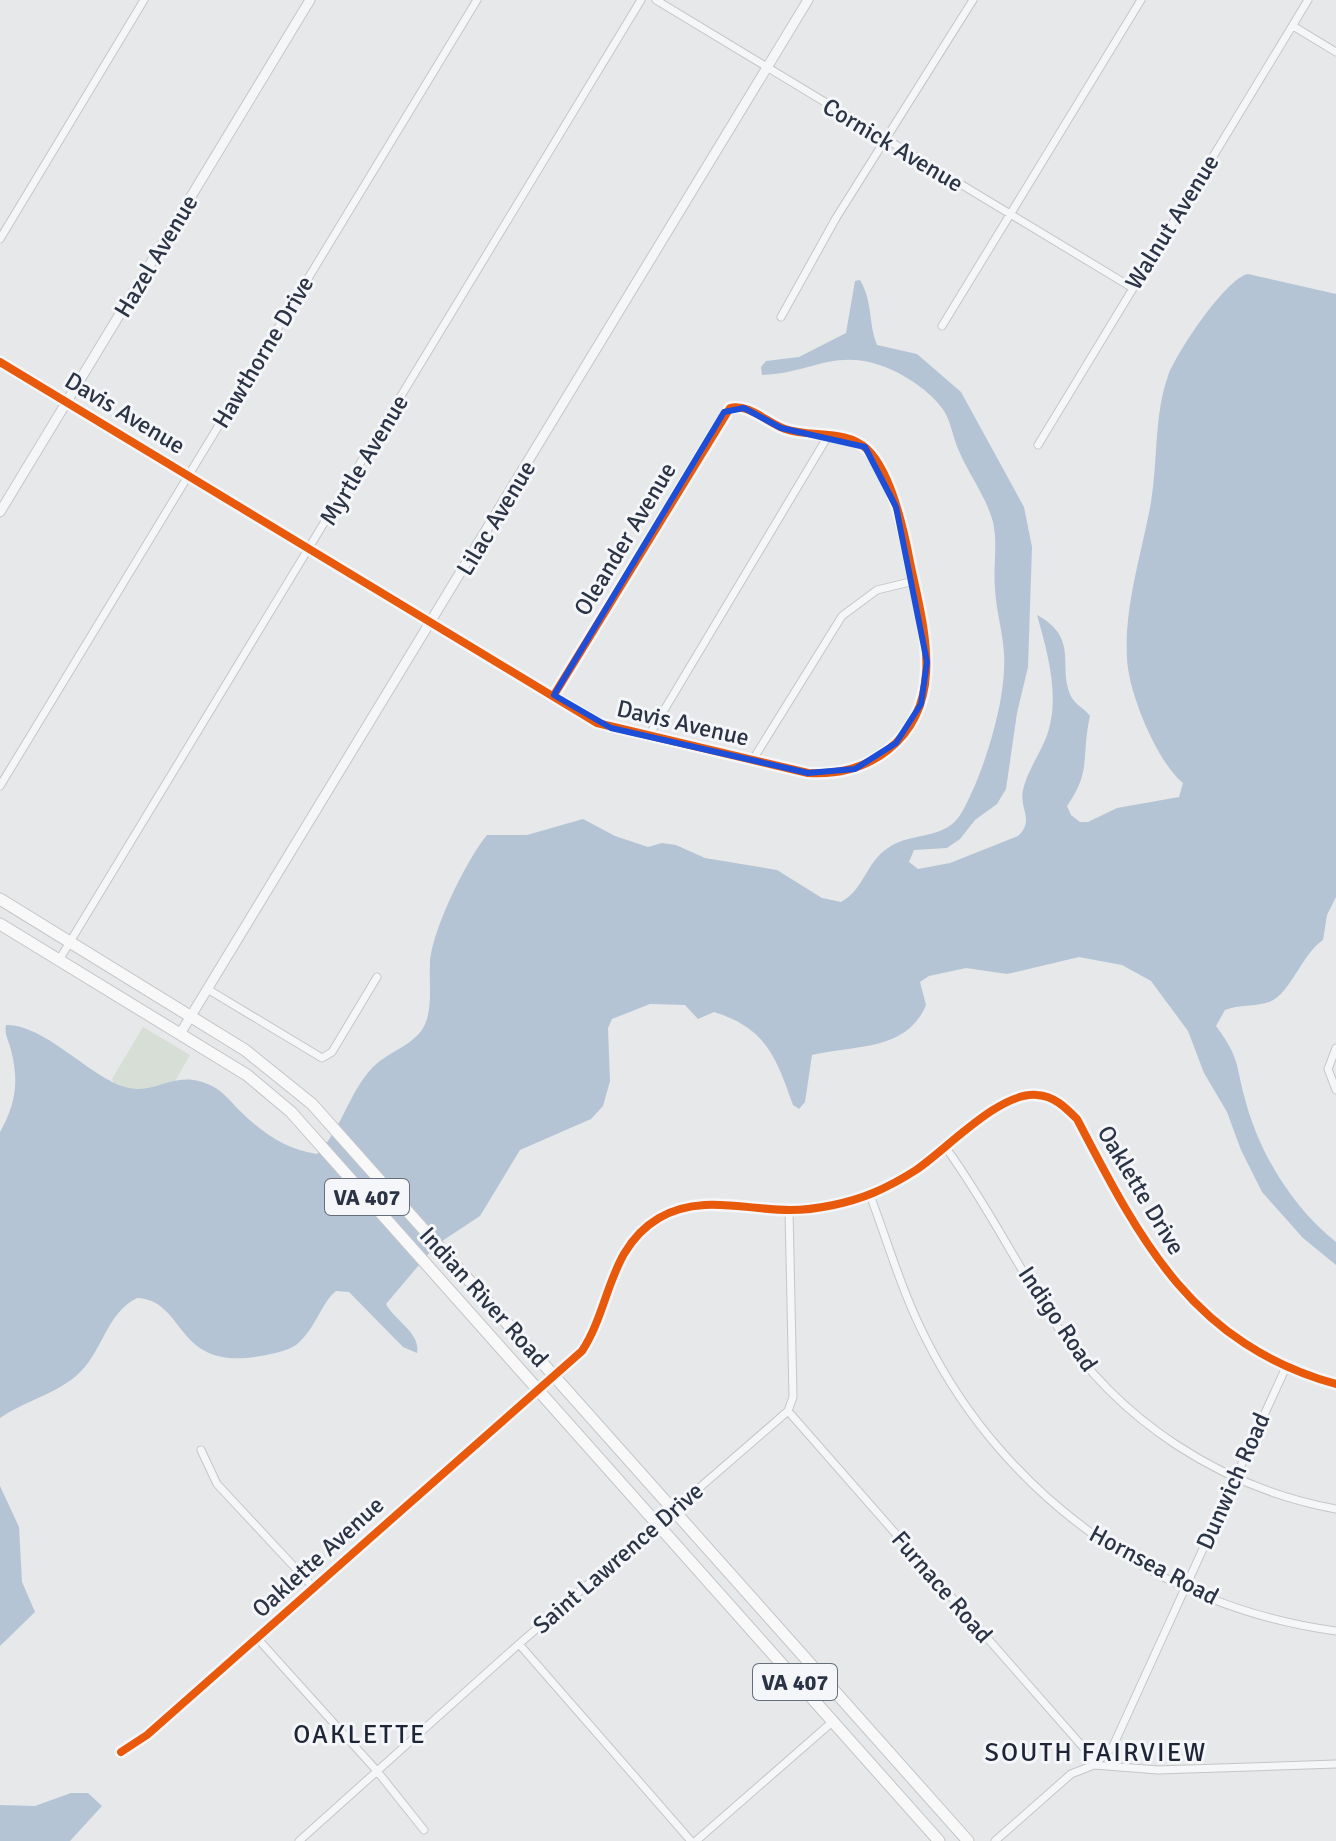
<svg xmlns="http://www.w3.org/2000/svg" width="1336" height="1841" font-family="Signika,sans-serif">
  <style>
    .green { fill: #d6ded6 }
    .water { fill: #b4c4d5 }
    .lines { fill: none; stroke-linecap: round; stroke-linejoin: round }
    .minor-casing { stroke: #c4c6c8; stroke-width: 9 }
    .tertiary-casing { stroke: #c4c6c8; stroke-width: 11 }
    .primary-casing { stroke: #c2c5c8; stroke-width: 13 }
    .minor { stroke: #f5f6f7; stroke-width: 7 }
    .tertiary { stroke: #f5f6f7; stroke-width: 9 }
    .primary { stroke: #f8f8f8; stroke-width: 11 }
    .cycleway-casing { stroke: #f4f6f9; stroke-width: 13 }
    .cycleway { stroke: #e8590c; stroke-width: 8 }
    .marked { fill: none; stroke: #1d4ed8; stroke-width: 6; stroke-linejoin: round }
    .labels { text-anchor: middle; stroke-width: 6; stroke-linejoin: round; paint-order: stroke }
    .shield { fill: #f4f6f9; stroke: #676e7b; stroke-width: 2 }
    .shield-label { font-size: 22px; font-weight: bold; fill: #2b3445 }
    .street-label { font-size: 24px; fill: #2b3445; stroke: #f4f6f9 }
    .neighbourhood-label { font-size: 26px; letter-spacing: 2px; fill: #1d2536; stroke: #f4f6f9 }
  </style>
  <rect width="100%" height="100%" fill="#e6e8ea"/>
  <!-- green -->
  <path class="green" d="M 143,1027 L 190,1055 L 158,1111 L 124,1101 L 117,1080 L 124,1115 L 112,1079 Z"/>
  <!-- water -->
  <path class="water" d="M 1248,274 L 1336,294 L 1336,897 L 1327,915 L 1323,940 C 1301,955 1290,995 1269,1002 C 1255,1007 1239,1004 1225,1010 L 1216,1026 C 1240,1059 1235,1062 1245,1099 C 1259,1153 1292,1207 1336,1242 L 1336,1265 L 1303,1238 L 1262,1192 L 1241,1150 L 1227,1112 L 1204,1073 L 1188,1031 L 1151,981 L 1122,965 L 1079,957 L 1007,974 L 966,968 L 929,976 L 920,982 L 926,1005 C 907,1052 852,1045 812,1055 L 805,1102 L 799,1109 L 793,1105 C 776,1057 766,1028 714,1012 L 698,1019 L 685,1005 L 650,1004 L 612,1019 L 608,1028 L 610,1081 L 603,1106 L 591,1119 L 520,1150 L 480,1216 L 436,1245 L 386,1304 C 395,1321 421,1333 417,1353 L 403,1347 L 349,1292 L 336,1291 C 321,1303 316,1329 296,1345 C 288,1351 271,1354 261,1356 C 173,1372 187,1300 137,1298 C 105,1314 103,1353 76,1376 C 53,1395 25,1401 0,1418 L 0,1132 C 16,1104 19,1081 11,1050 C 9,1041 4,1034 6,1025 C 42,1024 86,1072 119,1085 C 156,1100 171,1066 212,1086 C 223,1091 231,1102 239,1110 C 261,1132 286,1150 317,1154 C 342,1130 348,1093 373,1067 C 390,1050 420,1044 427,1019 C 432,1001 429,982 430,964 C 431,932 467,859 487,835 L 527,835 L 583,819 L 615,836 L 648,847 L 662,843 L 676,845 L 705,858 L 777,870 L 822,898 L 841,902 C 864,890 866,862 888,848 C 912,831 946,841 962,812 C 984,773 1007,699 1004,654 C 1003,632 996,611 995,588 C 993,565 998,545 993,522 C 986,496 969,475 959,451 C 953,438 951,422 944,411 C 933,394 910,378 892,370 C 837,345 812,374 762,375 L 761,367 L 766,361 L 799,357 L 846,333 L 855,281 L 860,280 C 873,302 868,323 877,345 L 917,354 L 961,392 L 1024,507 L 1032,547 L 1028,667 L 1017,713 L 1006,789 L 997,804 L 975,820 L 960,839 L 947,848 L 914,850 L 909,862 L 918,869 L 950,863 L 1018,836 C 1035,820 1019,809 1023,790 C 1027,772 1039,755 1046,738 C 1061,699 1048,654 1037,615 C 1081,639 1056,667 1072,698 C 1076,705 1085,709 1090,716 C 1081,755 1092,771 1067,806 L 1071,815 L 1080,822 L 1088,822 L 1117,808 L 1179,797 L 1183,783 C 1157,762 1128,692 1127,658 C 1124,606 1142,553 1151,502 C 1158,461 1154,415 1168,376 C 1176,353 1226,278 1248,274 Z
    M 0,1486 L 19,1527 L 22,1582 L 35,1612 L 0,1646 Z
    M 71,1793 L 88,1793 L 102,1806 L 70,1841 L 0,1841 L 0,1805 L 35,1806 Z"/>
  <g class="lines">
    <!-- minor casing -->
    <g class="minor-casing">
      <path id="minor" d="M 656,0 L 1131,287
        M 1293,26 L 1336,52
        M 0,239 L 144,0
        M 781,317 L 836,218 L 973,0
        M 942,326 L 1141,0
        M 0,362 L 597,723 L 808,773 C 838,775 865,768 888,750 C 948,702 923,625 910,562 C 904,530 891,472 867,449 C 846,429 811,438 785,429 C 768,423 748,403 730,408 L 554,695
        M 1038,445 L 1308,0
        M 648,737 L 828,436
        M 752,761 L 842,616 L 877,590 L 914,581
        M 0,786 L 477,0
        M 59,960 L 641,0
        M 209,990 L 322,1058 L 332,1052 L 377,977
        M 1336,1048 L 1328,1069 L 1336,1090
        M 946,1148 C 987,1204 1017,1266 1055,1323 C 1118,1421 1222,1488 1336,1509
        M 870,1195 C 888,1243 903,1295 927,1341 C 1006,1498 1162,1608 1336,1631
        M 788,1411 L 1090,1755 L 1094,1765 L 1113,1746 L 1286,1367
        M 201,1450 L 217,1484 L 313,1587
        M 257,1638 L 377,1771 L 424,1830
        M 519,1644 L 691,1841
        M 121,1752 L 147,1735 L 582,1351 C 611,1307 608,1248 659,1218 C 700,1194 746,1210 790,1210 C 816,1210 849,1203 873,1193 C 887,1187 902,1179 916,1170 C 946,1150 1000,1091 1037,1095 C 1054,1096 1065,1107 1077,1119 C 1141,1242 1193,1344 1336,1384
        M 299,1841 L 519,1644 L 788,1411 L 793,1397 L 789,1210
        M 696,1841 L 831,1723
        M 995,1841 L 1071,1774 L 1094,1765 L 1158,1770 L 1336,1764"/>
    </g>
    <!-- tertiary casing -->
    <g class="tertiary-casing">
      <path id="tertiary" d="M 0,512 L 310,0
        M 180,1034 L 808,0"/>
    </g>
    <!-- primary casing -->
    <g class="primary-casing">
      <path id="primary" d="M 0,899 L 245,1050 L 312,1104 L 968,1841
        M 0,924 L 247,1075 L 291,1112 L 939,1841"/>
    </g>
    <!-- minor -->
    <use href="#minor" class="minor"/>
    <!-- tertiary -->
    <use href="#tertiary" class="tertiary"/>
    <!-- primary -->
    <use href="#primary" class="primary"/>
    <!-- cycleway casing -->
    <g class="cycleway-casing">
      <path id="cycleway" d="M 0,362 L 597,723 L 808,773 C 838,775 865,768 888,750 C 948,702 923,625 910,562 C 904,530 891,472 867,449 C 846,429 811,438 785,429 C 768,423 748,403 730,408 L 554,695
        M 121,1752 L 147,1735 L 582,1351 C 611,1307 608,1248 659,1218 C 700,1194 746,1210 790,1210 C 816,1210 849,1203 873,1193 C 887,1187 902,1179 916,1170 C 946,1150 1000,1091 1037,1095 C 1054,1096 1065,1107 1077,1119 C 1141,1242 1193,1344 1336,1384"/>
    </g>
    <!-- cycleway -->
    <use href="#cycleway" class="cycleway"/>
  </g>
  <!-- marked area -->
  <path class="marked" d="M 744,408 L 781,428 L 865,447 L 896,507 L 927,662 L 921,704 L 896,743 L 855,769 L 808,773 L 611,728 L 554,695 L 724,412 Z"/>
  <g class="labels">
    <!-- shield labels -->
    <g class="shield">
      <rect x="325" y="1179" width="84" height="36" rx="6"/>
      <rect x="753" y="1664" width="84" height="36" rx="6"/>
    </g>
    <g class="shield-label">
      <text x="367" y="1205">VA 407</text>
      <text x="795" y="1690">VA 407</text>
    </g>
    <!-- street labels -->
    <g class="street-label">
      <text transform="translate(893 145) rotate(31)" y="8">Cornick Avenue</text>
      <text transform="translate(1172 222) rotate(-58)" y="8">Walnut Avenue</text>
      <text transform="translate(156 256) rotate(-59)" y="8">Hazel Avenue</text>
      <text transform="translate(263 352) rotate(-59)" y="8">Hawthorne Drive</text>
      <text transform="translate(125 413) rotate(31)" y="8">Davis Avenue</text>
      <text transform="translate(364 460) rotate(-59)" y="8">Myrtle Avenue</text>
      <text transform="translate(496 518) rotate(-59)" y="8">Lilac Avenue</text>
      <text transform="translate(625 539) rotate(-59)" y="8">Oleander Avenue</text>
      <text transform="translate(683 723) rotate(13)" y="8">Davis Avenue</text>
      <text transform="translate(1141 1190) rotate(59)" y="8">Oaklette Drive</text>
      <text transform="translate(484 1297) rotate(48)" y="8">Indian River Road</text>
      <text transform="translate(1058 1319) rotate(56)" y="8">Indigo Road</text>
      <text transform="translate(1233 1481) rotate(-66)" y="8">Dunwich Road</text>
      <text transform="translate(318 1557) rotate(-42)" y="8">Oaklette Avenue</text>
      <text transform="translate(618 1558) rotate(-41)" y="8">Saint Lawrence Drive</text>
      <text transform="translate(1154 1565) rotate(28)" y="8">Hornsea Road</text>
      <text transform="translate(942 1587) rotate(49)" y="8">Furnace Road</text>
    </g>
    <!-- neighbourhood labels -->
    <g class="neighbourhood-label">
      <text x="360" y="1743">OAKLETTE</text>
      <text x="1096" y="1761">SOUTH FAIRVIEW</text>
    </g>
  </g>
</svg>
